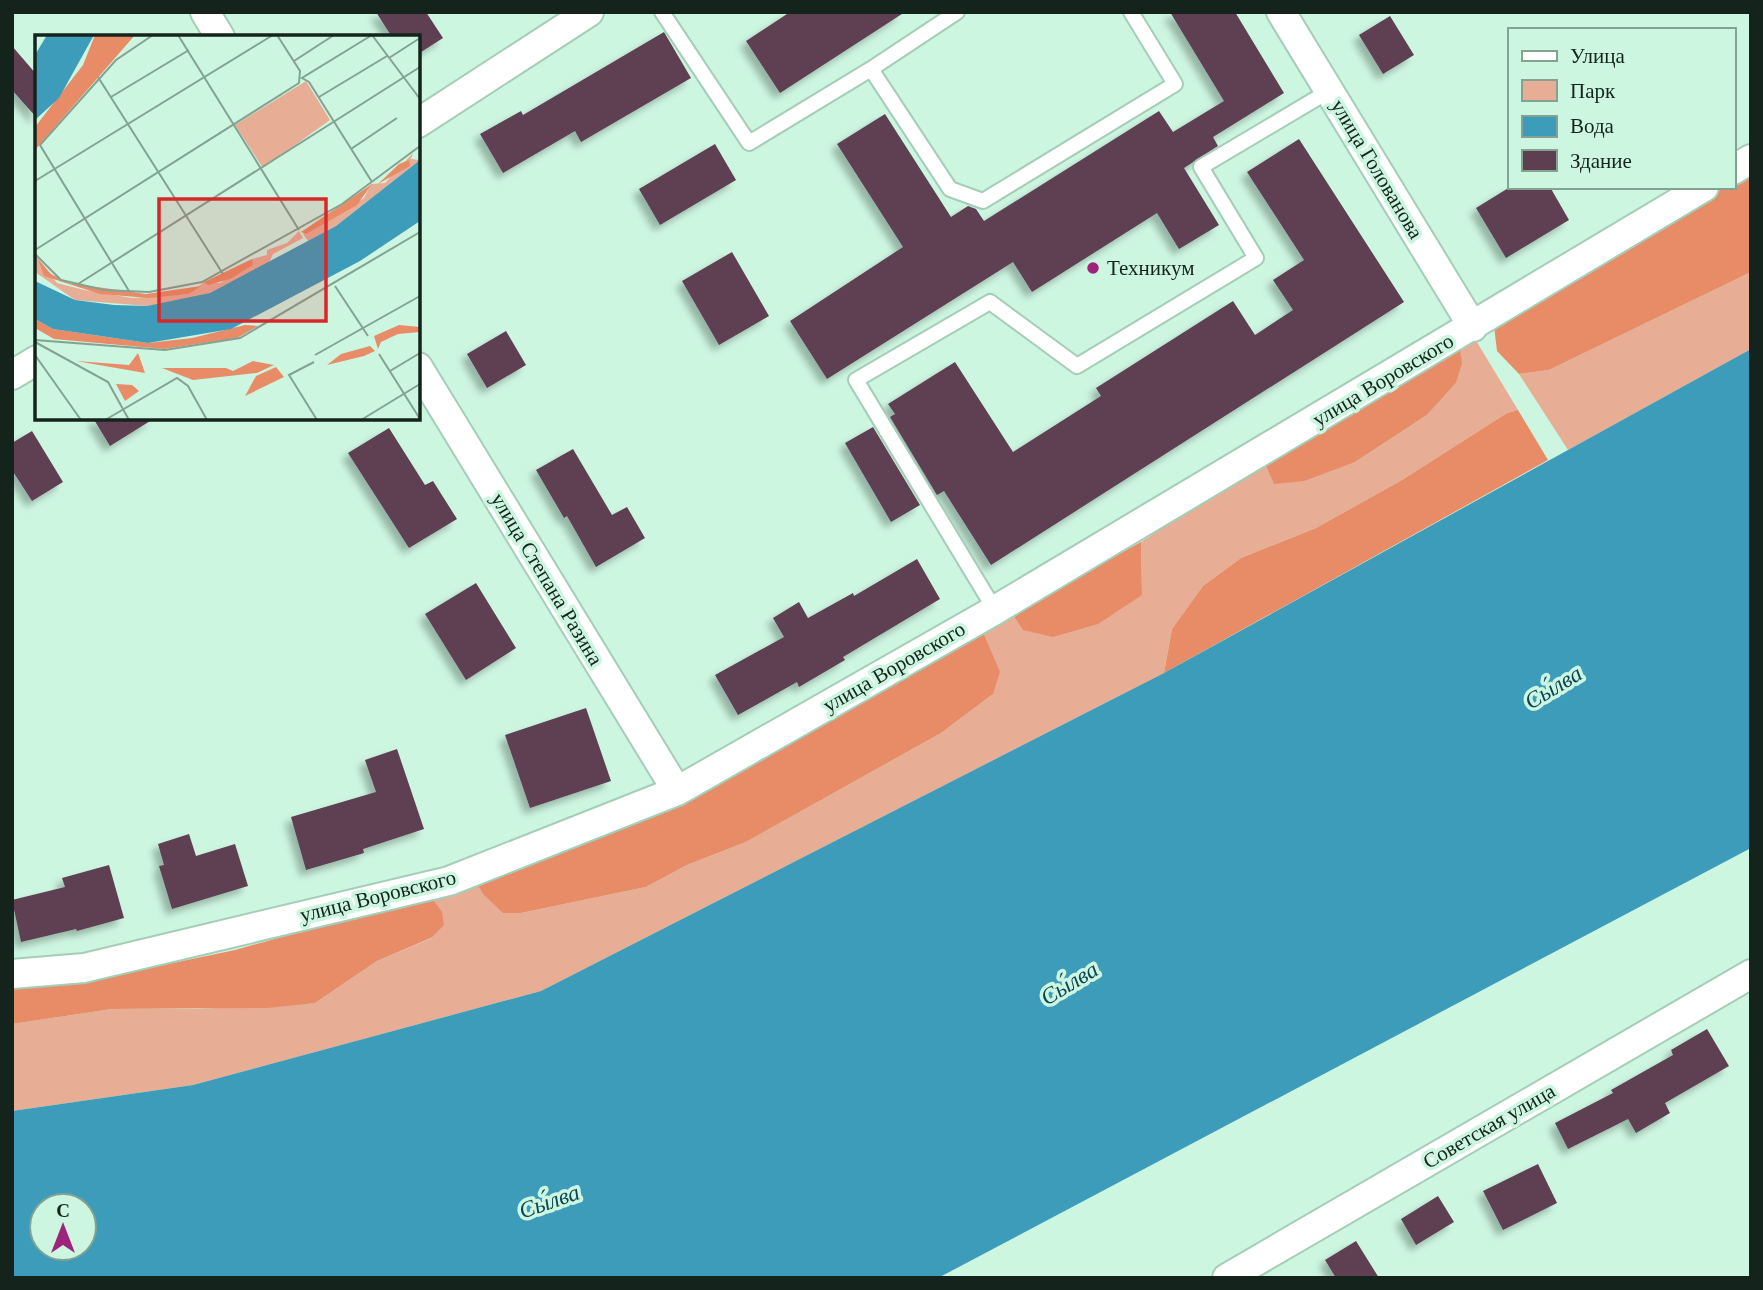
<svg xmlns="http://www.w3.org/2000/svg" width="1763" height="1290" font-family="'Times New Roman',serif">
  <style>
    .green { fill: #e8ad95 }
    .forest { fill: #e88c67 }
    .water { fill: #3c9cba; fill-rule: evenodd }
    .building { fill: #5e3f52; filter: url(#shadow) }
    .lines { fill: none; stroke-linecap: round; stroke-linejoin: round }
    .service-casing { stroke: #a5cdb8; stroke-width: 18 }
    .minor-casing { stroke: #a5cdb8; stroke-width: 32 }
    .service { stroke: #fff; stroke-width: 14 }
    .minor { stroke: #fff; stroke-width: 28 }
    .poi-dot { fill: #9e247b; stroke: #cdf6e1; stroke-width: 2.5 }
    .labels { text-anchor: middle; stroke-width: 7; stroke-linejoin: round; paint-order: stroke }
    .street-label { font-size: 21px; fill: #14231c; stroke: #cdf6e1 }
    .poi-label { font-size: 21px; fill: #14231c; stroke: #cdf6e1; text-anchor: start }
    .water-label { font-size: 23px; font-style: italic; fill: #0c4455; stroke: #cdf6e1 }
    .inset-road { fill: none; stroke: #83a292; stroke-width: 2 }
    .view { fill: #d62828; fill-opacity: 0.15; stroke: #d62828; stroke-width: 3.5 }
    .inset-edge { fill: none; stroke: #14231c; stroke-width: 3.5 }
  </style>
  <defs>
    <filter id="shadow"><feDropShadow dx="-6" dy="6" stdDeviation="3.5" flood-color="#0004"/></filter>
  </defs>
  <rect width="100%" height="100%" fill="#cdf6e1"/>
  <!-- green -->
  <path class="green" d="M 1751,272 L 1751,349 L 1568,450 L 1519,374 L 1549,370 Z
    M 1472,334 L 1518,410 L 1507,413 L 1402,480 L 1316,528 L 1241,558 L 1203,586 L 1172,629 L 1164,673 L 541,991 L 193,1085 L 12,1111 L 12,1024 L 112,1009 L 198,1009 L 315,1003 L 377,961 L 432,938 L 416,899 L 476,881 L 503,913 L 521,913 L 646,887 L 687,865 L 746,842 L 941,733 L 993,694 L 982,630 L 1012,613 L 1142,595 L 1141,542 L 1264,461 L 1355,462 L 1427,415 L 1456,383 L 1459,342 Z"/>
  <!-- forest -->
  <path class="forest" d="M 1751,169 L 1751,272 L 1549,370 L 1519,374 L 1497,351 L 1494,326 L 1720,187 L 1733,187 L 1733,179 Z
    M 1459,342 L 1462,363 L 1456,383 L 1427,415 L 1355,462 L 1304,481 L 1274,484 L 1264,461 Z
    M 1518,410 L 1548,460 L 1164,673 L 1172,629 L 1203,586 L 1241,558 L 1316,528 L 1402,480 L 1507,413 Z
    M 1141,542 L 1142,595 L 1098,624 L 1053,637 L 1023,630 L 1012,613 Z
    M 982,630 L 1000,672 L 993,694 L 941,733 L 746,842 L 687,865 L 646,887 L 521,913 L 503,913 L 483,894 L 476,881 L 690,800 Z
    M 416,899 L 434,901 L 442,912 L 444,925 L 431,938 L 377,961 L 315,1003 L 267,1008 L 112,1009 L 12,1024 L 12,986 L 101,978 L 235,950 Z"/>
  <!-- water -->
  <path class="water" d="M 1751,349 L 1751,848 L 938,1278 L 12,1278 L 12,1111 L 193,1085 L 541,991 L 1164,673 ZM 42,1206 L 84,1206 L 84,1248 L 42,1248 Z"/>
  <!-- building -->
  <path class="building" d="M 376,12 L 426,12 L 443,38 L 418,54 L 418,37 L 392,37 Z
    M 790,12 L 905,12 L 780,93 L 746,41 Z
    M 1170,12 L 1235,12 L 1284,93 L 1213,137 L 1218,146 L 1184,168 L 1219,225 L 1179,249 L 1157,213 L 1032,292 L 1013,262 L 827,379 L 790,321 L 903,247 L 837,144 L 885,114 L 951,217 L 968,206 L 976,209 L 984,221 L 1159,111 L 1173,132 L 1224,101 Z
    M 1390,16 L 1414,55 L 1383,74 L 1359,35 Z
    M 664,32 L 691,78 L 581,142 L 575,131 L 503,173 L 480,134 L 521,111 L 523,115 Z
    M 12,46 L 37,75 L 37,118 L 12,90 Z
    M 1299,139 L 1404,302 L 991,565 L 944,491 L 937,495 L 890,417 L 895,414 L 888,404 L 955,362 L 1013,452 L 1101,396 L 1096,388 L 1233,301 L 1255,335 L 1293,310 L 1273,280 L 1304,260 L 1247,172 Z
    M 715,144 L 736,180 L 660,225 L 639,189 Z
    M 1510,187 L 1550,187 L 1569,220 L 1506,258 L 1476,208 Z
    M 732,252 L 769,316 L 719,345 L 682,281 Z
    M 506,331 L 526,365 L 487,388 L 467,354 Z
    M 93,418 L 155,418 L 110,446 Z
    M 873,427 L 920,505 L 891,522 L 845,443 Z
    M 389,428 L 425,485 L 433,481 L 457,519 L 409,548 L 348,453 Z
    M 32,431 L 63,482 L 32,501 L 12,470 L 12,443 Z
    M 573,449 L 612,515 L 627,507 L 645,538 L 596,567 L 567,516 L 564,518 L 536,470 Z
    M 917,559 L 940,599 L 843,657 L 845,660 L 799,687 L 797,682 L 738,715 L 715,675 L 784,637 L 773,618 L 799,602 L 808,618 L 853,593 L 854,596 Z
    M 476,583 L 516,648 L 466,680 L 425,614 Z
    M 586,708 L 611,781 L 530,808 L 505,735 Z
    M 397,749 L 424,829 L 363,849 L 364,853 L 306,870 L 291,817 L 376,792 L 365,760 Z
    M 189,834 L 196,856 L 235,844 L 248,886 L 172,909 L 159,866 L 164,865 L 158,844 Z
    M 109,865 L 124,918 L 77,931 L 76,929 L 21,942 L 12,900 L 65,887 L 62,878 Z
    M 1707,1029 L 1729,1066 L 1665,1103 L 1670,1113 L 1636,1133 L 1628,1119 L 1568,1149 L 1555,1123 L 1613,1093 L 1611,1090 L 1673,1055 L 1671,1050 Z
    M 1538,1164 L 1557,1203 L 1503,1230 L 1483,1191 Z
    M 1438,1196 L 1454,1222 L 1416,1245 L 1401,1219 Z
    M 1356,1241 L 1379,1278 L 1336,1278 L 1325,1260 Z"/>
  <g class="lines">
    <!-- service casing -->
    <g class="service-casing">
      <path id="service" d="M 662,12 L 749,143 L 871,69 L 950,189 L 983,201 L 1175,84 L 1131,12
        M 871,69 L 957,12
        M 995,610 L 856,380 L 990,302 L 1077,366 L 1256,258 L 1201,167 L 1329,91"/>
    </g>
    <!-- minor casing -->
    <g class="minor-casing">
      <path id="minor" d="M 205,12 L 220,37
        M 1281,12 L 1473,327
        M 418,123 L 589,12
        M 1733,170 L 1751,159
        M 418,367 L 677,791
        M 12,375 L 37,360
        M 12,974 L 84,968 L 449,881 L 677,791 L 995,610 L 1704,187
        M 1227,1278 L 1751,974"/>
    </g>
    <!-- service -->
    <use href="#service" class="service"/>
    <!-- minor -->
    <use href="#minor" class="minor"/>
  </g>
  <!-- markers -->
  <circle class="poi-dot" cx="1093" cy="268" r="7"/>
  <g class="labels">
    <!-- street labels -->
    <g class="street-label">
      <text transform="translate(1377 169) rotate(59)" y="7">улица Голованова</text>
      <text transform="translate(1383 380) rotate(-31)" y="7">улица Воровского</text>
      <text transform="translate(547 579) rotate(59)" y="7">улица Степана Разина</text>
      <text transform="translate(894 667) rotate(-30)" y="7">улица Воровского</text>
      <text transform="translate(378 896) rotate(-14)" y="7">улица Воровского</text>
      <text transform="translate(1489 1126) rotate(-30)" y="7">Советская улица</text>
    </g>
    <!-- poi labels -->
    <g class="poi-label">
      <text x="1107" y="275">Техникум</text>
    </g>
    <!-- water labels -->
    <g class="water-label">
      <text transform="translate(1553 687) rotate(-31)" y="8">Сы́лва</text>
      <text transform="translate(1069 983) rotate(-31)" y="8">Сы́лва</text>
      <text transform="translate(549 1201) rotate(-19)" y="8">Сы́лва</text>
    </g>
  </g>
  <!-- overview -->
  <g transform="translate(35 35)">
    <rect width="385" height="385" fill="#cdf6e1"/>
    <path d="M 271,46 L 295,85 L 228,133 L 200,90 ZM 378,118 L 376,124 L 385,125 L 301,191 L 273,206 L 268,199 L 329,163 L 336,149 L 350,148 ZM 264,196 L 268,203 L 238,219 L 234,228 L 175,258 L 142,267 L 112,271 L 40,265 L 0,237 L 0,220 L 22,248 L 49,255 L 97,263 L 154,259 L 169,247 L 185,248 L 213,233 L 217,224 L 232,220 L 232,215 L 252,208 Z" fill="#e8ad95"/>
    <path d="M 60,0 L 100,0 L 0,115 L 0,92 L 48,30 ZM 374,125 L 375,131 L 343,149 L 364,129 ZM 337,149 L 322,170 L 271,199 L 266,197 ZM 3,224 L 16,239 L 34,248 L 111,259 L 166,251 L 154,259 L 114,263 L 65,259 L 9,241 ZM 217,224 L 218,230 L 195,244 L 173,250 L 169,247 ZM 0,284 L 18,294 L 113,308 L 157,303 L 210,290 L 223,291 L 202,303 L 129,314 L 19,304 L 0,293 ZM 364,290 L 385,292 L 385,297 L 363,299 L 346,307 L 343,314 L 339,301 ZM 335,311 L 340,316 L 329,321 L 292,330 L 306,319 ZM 103,318 L 110,338 L 41,326 L 94,330 ZM 218,326 L 239,330 L 222,338 L 158,345 L 127,333 L 191,333 L 198,336 ZM 241,332 L 249,342 L 210,361 L 221,341 ZM 81,349 L 97,350 L 104,356 L 90,366 Z" fill="#e88c67"/>
    <path d="M 12,0 L 59,0 L 24,63 L 0,85 L 0,20 ZM 385,125 L 385,186 L 325,226 L 196,294 L 113,308 L 18,294 L 0,284 L 0,246 L 40,265 L 79,270 L 112,271 L 175,258 L 301,191 Z" fill="#3c9cba"/>
    <path class="inset-road" d="M 143,0 L 264,195M 337,0 L 267,43 L 274,47 L 337,147M 337,0 L 385,64M 354,23 L 385,3M 259,26 L 299,0M 63,42 L 188,239M 76,62 L 154,15M 284,62 L 352,21M 316,114 L 362,83M 0,146 L 238,0M 0,215 L 264,48 L 265,36 L 242,0M 0,219 L 26,245 L 69,255 L 114,257 L 167,247 L 307,169 L 385,111M 43,249 L 385,32M 300,251 L 333,301M 94,256 L 5,110 L 81,25 L 118,0M 0,305 L 130,315 L 205,303 L 385,197M 0,307 L 73,347 L 94,385M 344,319 L 385,384M 0,320 L 46,385M 280,320 L 385,261M 279,327 L 254,340 L 282,385M 355,336 L 385,318M 70,385 L 142,343 L 153,351 L 172,385M 326,385 L 385,349"/>
    <path class="view" d="M 124,164 L 291,164 L 291,286 L 124,286 Z"/>
    <rect width="385" height="385" class="inset-edge"/>
  </g>
  <!-- border -->
  <rect width="1763" height="1290" fill="none" stroke="#14231c" stroke-width="28"/>
  <!-- legend -->
  <rect x="1508" y="28" width="228" height="161" fill="#cdf6e1" stroke="#83a292" stroke-width="2"/>
  <rect x="1522" y="51" width="35" height="10" fill="#ffffff" stroke="#83a292" stroke-width="2"/>
  <text x="1570" y="63" font-size="21" fill="#14231c">Улица</text>
  <rect x="1522" y="80" width="35" height="21" fill="#e8ad95" stroke="#83a292" stroke-width="2"/>
  <text x="1570" y="98" font-size="21" fill="#14231c">Парк</text>
  <rect x="1522" y="116" width="35" height="21" fill="#3c9cba" stroke="#83a292" stroke-width="2"/>
  <text x="1570" y="133" font-size="21" fill="#14231c">Вода</text>
  <rect x="1522" y="150" width="35" height="21" fill="#5e3f52" stroke="#83a292" stroke-width="2"/>
  <text x="1570" y="168" font-size="21" fill="#14231c">Здание</text>
  <!-- north arrow -->
  <g transform="translate(63 1227)"><circle r="33" fill="#cdf6e1" stroke="#83a292" stroke-width="2"/>
  <path d="M0-5L12 26L0 18L-12 26Z" fill="#9e247b"/>
  <text y="-10" font-size="19" font-weight="bold" text-anchor="middle" fill="#14231c">С</text>
  </g>
</svg>
